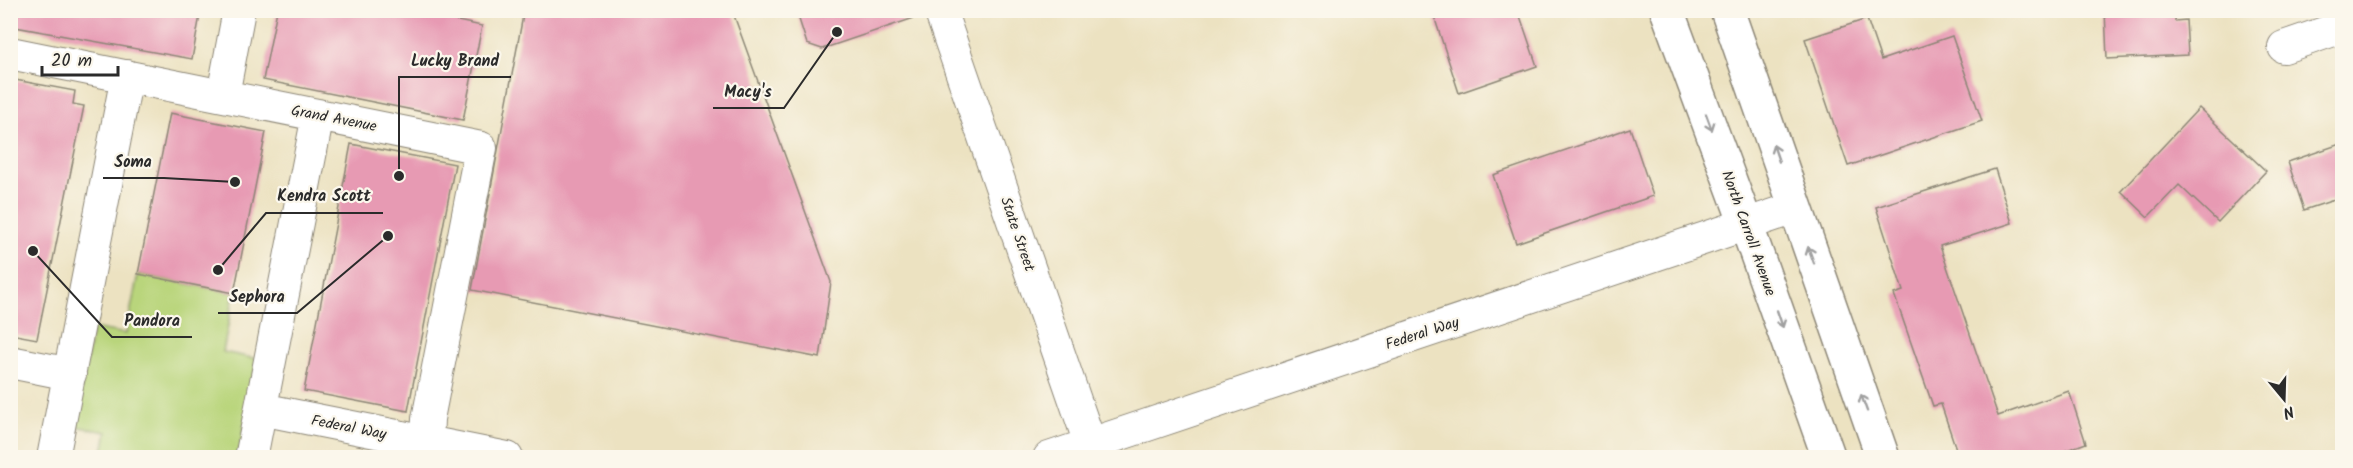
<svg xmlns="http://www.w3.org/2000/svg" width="2353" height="468" font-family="Kalam,sans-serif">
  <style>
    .green { fill: #b9d57b; stroke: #728053; stroke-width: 1.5 }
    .building { fill: #e79ab3 }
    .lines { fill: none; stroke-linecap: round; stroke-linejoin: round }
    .minor-casing { stroke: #8c8676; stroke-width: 34 }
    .major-casing { stroke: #8c8676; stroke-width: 36 }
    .minor { stroke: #fff; stroke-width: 32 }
    .major { stroke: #fff; stroke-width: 33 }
    .oneway { stroke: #a0a0a0 }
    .labels { text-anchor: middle; stroke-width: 4.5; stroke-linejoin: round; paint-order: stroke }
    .street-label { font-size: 15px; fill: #2b2b2b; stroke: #fbf7ec }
    .leader { fill: none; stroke: #2b2b2b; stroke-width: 2 }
    .callout-dot { fill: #2b2b2b; stroke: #fbf7ec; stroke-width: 2 }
    .callout-label { font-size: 16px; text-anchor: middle; font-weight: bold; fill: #2b2b2b; stroke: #fbf7ec; stroke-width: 4.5; stroke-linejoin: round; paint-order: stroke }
  </style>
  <rect width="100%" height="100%" fill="#fbf7ec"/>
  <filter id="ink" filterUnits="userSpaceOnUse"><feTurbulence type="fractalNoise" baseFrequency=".0167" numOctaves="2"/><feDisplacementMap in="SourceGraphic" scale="12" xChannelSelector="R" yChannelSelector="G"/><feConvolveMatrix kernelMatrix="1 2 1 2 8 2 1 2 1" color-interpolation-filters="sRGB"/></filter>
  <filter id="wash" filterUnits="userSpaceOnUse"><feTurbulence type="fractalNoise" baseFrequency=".008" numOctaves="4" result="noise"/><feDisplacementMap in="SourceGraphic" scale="24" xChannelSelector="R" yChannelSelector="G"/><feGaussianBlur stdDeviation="1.35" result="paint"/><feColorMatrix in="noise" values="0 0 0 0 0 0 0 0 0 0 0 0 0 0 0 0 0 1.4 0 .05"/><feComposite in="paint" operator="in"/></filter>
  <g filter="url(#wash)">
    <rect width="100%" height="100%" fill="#ece2c1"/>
    <!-- green -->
    <path class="green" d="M 138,274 L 234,293 L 223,352 L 257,359 L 238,457 L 204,451 L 202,457 L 102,457 L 107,432 L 74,426 L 93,328 L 126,334 Z"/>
    <g id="blocks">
      <!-- building -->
      <path class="building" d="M 10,10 L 201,10 L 192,59 L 10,26 Z
        M 277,10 L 405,10 L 482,26 L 463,120 L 263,80 Z
        M 524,10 L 732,10 L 831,282 L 820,358 L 472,290 Z
        M 796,10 L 923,10 L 923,15 L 822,49 L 807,44 Z
        M 1432,10 L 1518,10 L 1537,66 L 1459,93 Z
        M 2105,10 L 2175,10 L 2175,21 L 2186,20 L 2188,55 L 2107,59 Z
        M 1867,19 L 1881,60 L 1952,36 L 1982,121 L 1848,166 L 1805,39 Z
        M 10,79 L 75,91 L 73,104 L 84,106 L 37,339 L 10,334 Z
        M 2199,108 L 2266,171 L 2218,222 L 2179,185 L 2148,217 L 2121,191 Z
        M 170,113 L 266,132 L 234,293 L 138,274 Z
        M 1630,128 L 1653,196 L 1516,243 L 1493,175 Z
        M 2343,143 L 2343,197 L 2304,210 L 2288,162 Z
        M 351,144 L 455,164 L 408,411 L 304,391 Z
        M 1995,169 L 2012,223 L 1940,246 L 1998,416 L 2069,391 L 2086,443 L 2045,458 L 1959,458 L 1941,404 L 1933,406 L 1894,294 L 1903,291 L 1876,207 Z"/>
    </g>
  </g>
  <g filter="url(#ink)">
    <use href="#blocks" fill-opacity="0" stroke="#8c8676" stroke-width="1.5"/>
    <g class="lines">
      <!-- minor casing -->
      <g class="minor-casing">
        <path id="minor" d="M 940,10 L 1095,458
          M 2284,47 L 2342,27
          M 10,53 L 481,148 L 428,419 L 427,442 L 431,458
          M 223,95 L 239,10
          M 10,362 L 70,374
          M 261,409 L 507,458
          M 53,458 L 127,76
          M 251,458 L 318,115
          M 1049,458 L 1795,208"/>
      </g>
      <!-- major casing -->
      <g class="major-casing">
        <path id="major" d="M 1667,10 L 1746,224 L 1829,458
          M 1727,10 L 1883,458"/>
      </g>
      <!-- minor -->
      <use href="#minor" class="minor"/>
      <!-- major -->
      <use href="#major" class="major"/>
    </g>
    <!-- one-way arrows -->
    <defs><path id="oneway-shaft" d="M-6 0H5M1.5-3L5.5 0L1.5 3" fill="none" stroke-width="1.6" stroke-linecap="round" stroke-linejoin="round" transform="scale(1.5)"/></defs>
    <g class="oneway">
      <use href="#oneway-shaft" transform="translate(1709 122) rotate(70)"/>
      <use href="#oneway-shaft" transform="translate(1776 153) rotate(-109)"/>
      <use href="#oneway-shaft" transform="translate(1811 255) rotate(-110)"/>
      <use href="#oneway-shaft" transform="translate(1780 319) rotate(71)"/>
      <use href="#oneway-shaft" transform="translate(1864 403) rotate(-110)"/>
    </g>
  </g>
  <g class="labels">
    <!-- street labels -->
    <g class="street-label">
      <text transform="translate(334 118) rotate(11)" y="5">Grand Avenue</text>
      <text transform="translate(1749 233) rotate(70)" y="5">North Carroll Avenue</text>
      <text transform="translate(1018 234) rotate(71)" y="5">State Street</text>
      <text transform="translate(1422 333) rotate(-18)" y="5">Federal Way</text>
      <text transform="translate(349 427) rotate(11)" y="5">Federal Way</text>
    </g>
  </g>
  <!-- callouts -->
  <path class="leader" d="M399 176L399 77H511M837 32L784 108H713M235 182L164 178H103M218 270L266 213H383M388 236L297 313H218M33 251L112 337H192"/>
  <g class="callout-dot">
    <circle cx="399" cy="176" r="6"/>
    <circle cx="837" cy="32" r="6"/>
    <circle cx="235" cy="182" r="6"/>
    <circle cx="218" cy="270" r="6"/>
    <circle cx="388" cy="236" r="6"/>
    <circle cx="33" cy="251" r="6"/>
  </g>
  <g class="callout-label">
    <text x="455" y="66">Lucky Brand</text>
    <text x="748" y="97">Macy's</text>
    <text x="133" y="167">Soma</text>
    <text x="324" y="201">Kendra Scott</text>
    <text x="257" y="302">Sephora</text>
    <text x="152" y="326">Pandora</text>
  </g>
  <!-- margin -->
  <rect width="2353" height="468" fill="none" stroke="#fbf7ec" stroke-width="36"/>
  <!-- north arrow -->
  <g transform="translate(2284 399) rotate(161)" stroke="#fbf7ec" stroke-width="4.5" paint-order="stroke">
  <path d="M0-4.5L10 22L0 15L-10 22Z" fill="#2b2b2b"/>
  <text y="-9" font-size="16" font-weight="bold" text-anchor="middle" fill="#2b2b2b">N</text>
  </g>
  <!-- scale -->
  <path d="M42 66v9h76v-9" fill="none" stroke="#2b2b2b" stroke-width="3"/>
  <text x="51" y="66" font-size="18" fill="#2b2b2b" stroke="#fbf7ec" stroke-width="4.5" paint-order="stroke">20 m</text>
</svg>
